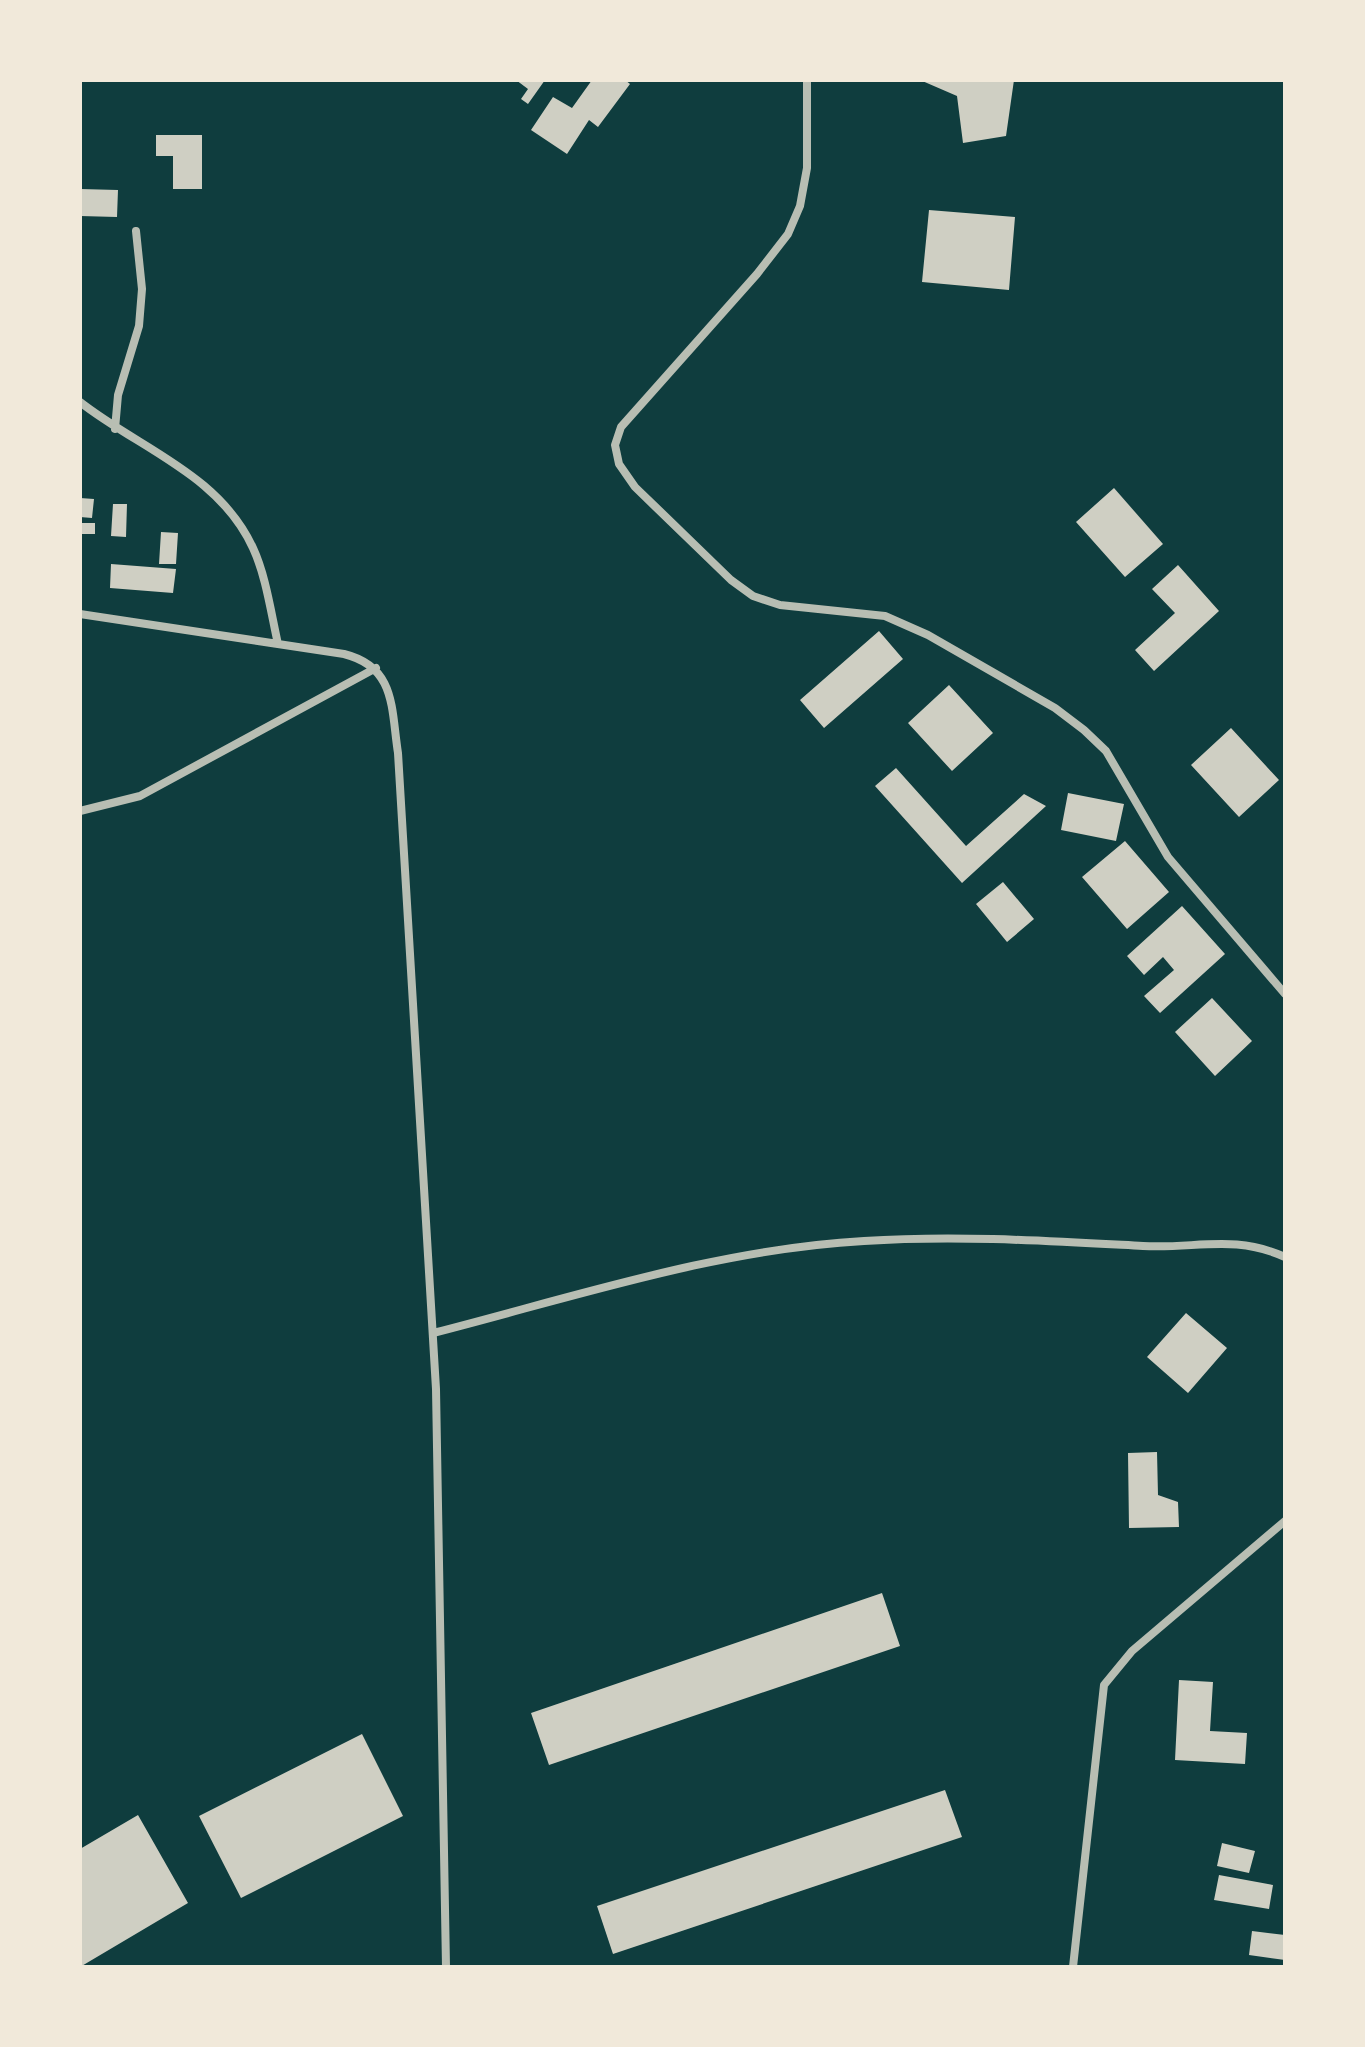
<svg xmlns="http://www.w3.org/2000/svg" width="1365" height="2047" font-family="'PT Sans',sans-serif">
  <style>
    .building { fill: #cfcfc3 }
    .lines { fill: none; stroke-linecap: round; stroke-linejoin: round }
    .minor { stroke: #b8beb3; stroke-width: 8 }
  </style>
  <rect width="100%" height="100%" fill="#0f3d3e"/>
  <!-- building -->
  <path class="building" d="M 516,80 L 545,80 L 528,104 L 521,99 L 528,89 Z
    M 592,80 L 625,80 L 630,84 L 598,127 L 589,120 L 567,154 L 531,130 L 553,97 L 572,108 Z
    M 920,80 L 1014,80 L 1006,136 L 963,143 L 957,96 Z
    M 156,135 L 202,135 L 202,189 L 173,189 L 173,156 L 156,156 Z
    M 80,189 L 118,190 L 117,217 L 80,216 Z
    M 929,210 L 1015,217 L 1009,290 L 922,282 Z
    M 1114,488 L 1163,544 L 1125,577 L 1076,522 Z
    M 80,498 L 94,499 L 92,518 L 80,517 Z
    M 113,504 L 127,504 L 126,537 L 111,536 Z
    M 80,523 L 95,523 L 95,534 L 80,534 Z
    M 161,532 L 178,533 L 176,564 L 159,564 Z
    M 111,564 L 176,569 L 173,593 L 110,588 Z
    M 1178,565 L 1219,611 L 1154,671 L 1135,650 L 1175,613 L 1152,589 Z
    M 879,631 L 903,659 L 824,728 L 800,700 Z
    M 949,685 L 993,733 L 952,771 L 908,723 Z
    M 1231,728 L 1279,780 L 1239,817 L 1191,765 Z
    M 896,768 L 966,846 L 1024,794 L 1046,806 L 962,883 L 875,786 Z
    M 1068,793 L 1124,804 L 1116,841 L 1061,830 Z
    M 1125,841 L 1169,892 L 1127,929 L 1082,877 Z
    M 1003,882 L 1034,919 L 1007,942 L 976,904 Z
    M 1182,906 L 1225,954 L 1160,1013 L 1144,996 L 1174,970 L 1163,957 L 1144,975 L 1127,956 Z
    M 1212,998 L 1252,1041 L 1215,1076 L 1175,1032 Z
    M 1186,1313 L 1227,1348 L 1188,1393 L 1147,1357 Z
    M 1157,1452 L 1158,1495 L 1178,1502 L 1179,1527 L 1129,1528 L 1128,1453 Z
    M 882,1593 L 900,1646 L 549,1765 L 531,1713 Z
    M 1179,1680 L 1213,1682 L 1210,1731 L 1247,1733 L 1245,1764 L 1175,1760 Z
    M 362,1734 L 403,1816 L 241,1898 L 199,1816 Z
    M 945,1790 L 962,1837 L 613,1954 L 597,1906 Z
    M 138,1815 L 188,1903 L 80,1967 L 80,1849 Z
    M 1222,1843 L 1255,1851 L 1249,1873 L 1217,1866 Z
    M 1219,1875 L 1273,1885 L 1269,1909 L 1214,1900 Z
    M 1252,1931 L 1285,1935 L 1285,1960 L 1249,1955 Z"/>
  <g class="lines">
    <!-- minor -->
    <path class="minor" d="M 807,80 L 807,168 L 800,206 L 788,234 L 757,274 L 621,427 L 615,445 L 619,464 L 635,487 L 731,580 L 753,596 L 780,605 L 885,616 L 928,635 L 1055,708 L 1084,730 L 1106,751 L 1168,857 L 1285,994
      M 80,402 C 140,449 219,474 253,548 C 266,576 271,613 278,644
      M 115,429 L 118,395 L 139,326 L 142,289 L 136,231
      M 80,614 L 344,654 C 396,667 391,708 398,753 L 436,1389 L 446,1967
      M 80,811 L 140,796 L 376,668
      M 433,1333 C 574,1297 718,1249 864,1241 C 957,1235 1050,1241 1143,1246 C 1196,1249 1234,1234 1285,1257
      M 1073,1967 L 1104,1685 L 1132,1651 L 1285,1521"/>
  </g>
  <!-- border -->
  <rect width="1365" height="2047" fill="none" stroke="#f1e9da" stroke-width="164"/>
</svg>
